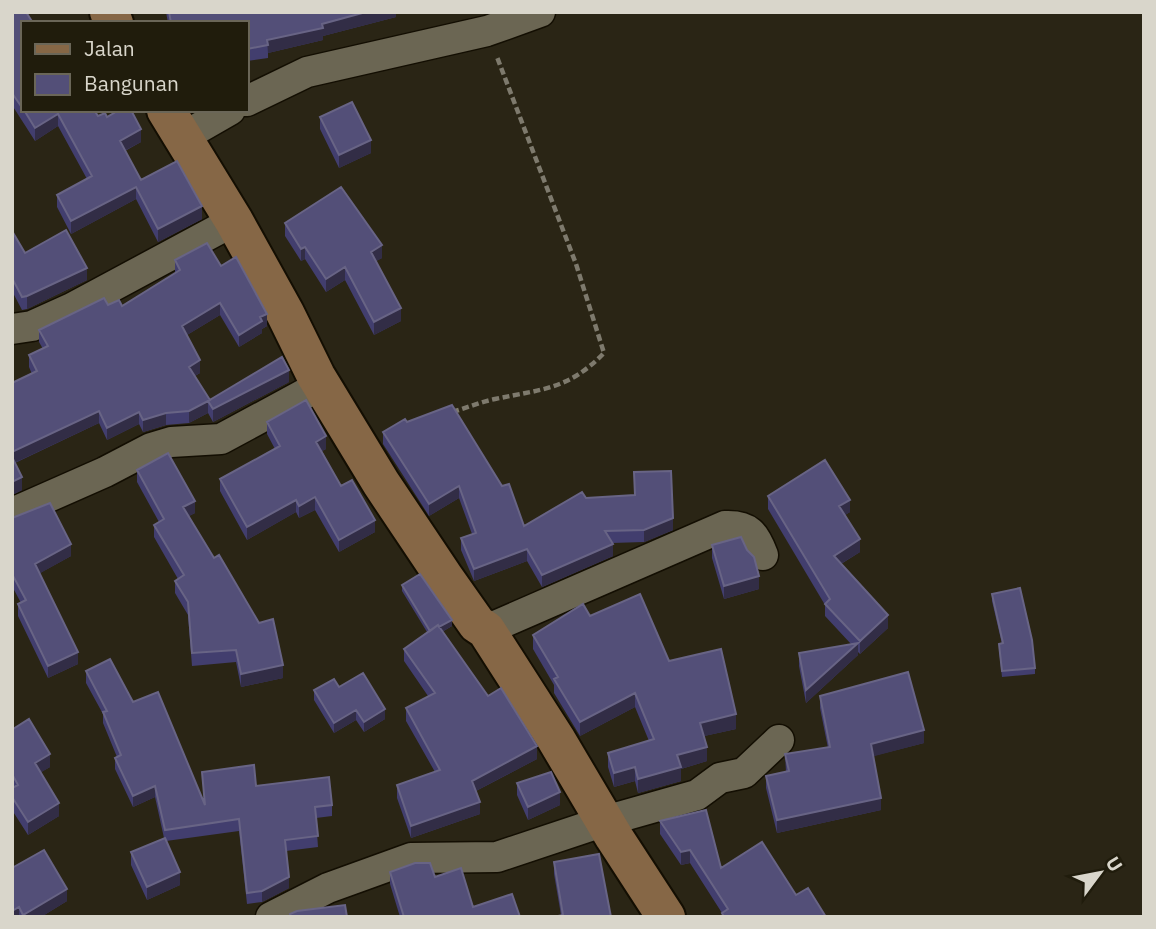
<svg xmlns="http://www.w3.org/2000/svg" width="1156" height="929" font-family="'IBM Plex Sans',sans-serif">
  <style>
    .lines { fill: none; stroke-linecap: round; stroke-linejoin: round }
    .street-casing { stroke: #130e02; stroke-width: 33 }
    .secondary-casing { stroke: #130e02; stroke-width: 42 }
    .path { stroke: #7e7a6d; stroke-width: 4.5; stroke-dasharray: 7 3.5; stroke-linecap: butt }
    .street { stroke: #6b6653; stroke-width: 30 }
    .secondary { stroke: #866746; stroke-width: 38 }
    .wall { fill: #423e6e }
    .shaded-wall { fill: #322d46 }
    .building { fill: #534f78; stroke: #686485; stroke-width: 2 }
  </style>
  <rect width="100%" height="100%" fill="#2a2515"/>
  <g class="lines">
    <!-- street casing -->
    <g class="street-casing">
      <path id="street" d="M 247,101 L 307,72 L 487,31 L 540,12
        M 183,137 L 230,110
        M 12,329 L 32,326 L 72,308 L 234,221
        M 12,513 L 105,472 L 151,448 L 171,442 L 221,439 L 321,385
        M 486,630 L 725,526 C 749,525 755,534 763,555
        M 271,917 L 328,888 L 411,858 L 497,857 L 605,821 L 697,795 L 720,778 L 744,773 L 779,740"/>
    </g>
    <!-- secondary casing -->
    <g class="secondary-casing">
      <path id="secondary" d="M 109,12 L 114,23
        M 166,110 L 234,221 L 285,313 L 316,376 L 381,483 L 444,577 L 477,624 L 486,630 L 556,739 L 614,837 L 666,917"/>
    </g>
    <!-- path -->
    <path class="path" d="M 452,412 C 467,408 480,402 495,399 C 542,389 568,390 604,353 L 576,264 L 497,57"/>
    <!-- street -->
    <use href="#street" class="street"/>
    <!-- secondary -->
    <use href="#secondary" class="secondary"/>
  </g>
  <!-- wall -->
  <path class="wall" d="M 12,12 L 23,23 L 23,110 L 94,110 L 98,116 L 107,117 L 141,142 L 125,151 L 141,180 L 202,219 L 158,242 L 136,199 L 71,234 L 57,207 L 57,195 L 87,179 L 58,126 L 35,141 L 12,105 Z
    M 166,12 L 396,12 L 396,17 L 323,36 L 323,40 L 268,53 L 268,58 L 247,61 L 247,23 L 168,23 Z
    M 320,117 L 371,153 L 339,168 L 320,129 Z
    M 285,223 L 382,258 L 376,261 L 401,321 L 374,335 L 345,280 L 326,292 L 305,259 L 301,261 L 285,236 Z
    M 12,231 L 25,253 L 87,280 L 27,309 L 22,310 L 12,291 Z
    M 175,260 L 221,266 L 267,326 L 262,329 L 262,333 L 239,347 L 220,315 L 187,335 L 200,373 L 195,376 L 210,400 L 289,382 L 213,422 L 208,413 L 189,423 L 166,425 L 143,432 L 139,424 L 107,440 L 99,423 L 15,463 L 22,490 L 12,495 L 12,383 L 32,374 L 29,367 L 29,355 L 43,349 L 39,342 L 39,330 L 108,305 L 122,306 L 175,273 Z
    M 267,422 L 326,449 L 322,451 L 341,486 L 375,532 L 339,552 L 315,510 L 299,518 L 296,512 L 247,540 L 220,491 L 220,479 L 275,449 L 267,434 Z
    M 407,422 L 524,526 L 586,498 L 673,530 L 644,542 L 612,543 L 613,556 L 542,587 L 527,561 L 474,581 L 461,550 L 461,538 L 472,534 L 459,498 L 429,516 L 383,444 L 383,432 Z
    M 137,470 L 195,513 L 189,516 L 283,678 L 241,687 L 236,662 L 192,666 L 188,615 L 175,593 L 175,581 L 178,579 L 154,537 L 154,525 L 159,522 L 137,482 Z
    M 768,496 L 850,512 L 845,515 L 860,552 L 841,564 L 888,628 L 860,654 L 858,652 L 858,655 L 806,703 L 799,666 L 799,653 L 851,644 L 825,616 L 825,605 L 768,509 Z
    M 12,518 L 71,556 L 40,573 L 78,664 L 48,678 L 18,616 L 18,604 L 21,603 L 12,586 Z
    M 712,545 L 759,589 L 724,599 L 712,558 Z
    M 402,585 L 452,626 L 442,632 L 488,696 L 537,759 L 476,791 L 480,814 L 411,838 L 397,798 L 397,785 L 435,772 L 406,721 L 406,708 L 428,696 L 404,661 L 404,649 L 427,632 L 402,591 Z
    M 992,594 L 1035,668 L 1035,674 L 1002,677 L 999,650 L 999,644 L 1002,644 L 992,601 Z
    M 590,616 L 669,661 L 736,729 L 704,736 L 707,761 L 681,769 L 681,781 L 638,793 L 635,781 L 614,787 L 608,767 L 608,753 L 649,741 L 635,707 L 580,736 L 554,693 L 554,685 L 533,649 L 533,635 Z
    M 86,671 L 133,702 L 204,802 L 202,772 L 332,805 L 332,816 L 316,818 L 318,847 L 286,851 L 289,888 L 262,902 L 247,904 L 239,831 L 166,841 L 180,885 L 147,900 L 131,865 L 131,852 L 164,838 L 155,797 L 133,807 L 115,769 L 115,758 L 117,757 L 103,723 L 103,714 L 86,683 Z
    M 339,687 L 385,719 L 364,732 L 356,720 L 334,733 L 314,700 L 314,690 Z
    M 820,696 L 924,743 L 873,756 L 881,810 L 777,833 L 766,788 L 766,776 L 786,772 L 785,754 L 828,748 L 820,708 Z
    M 12,728 L 50,767 L 41,772 L 59,816 L 28,835 L 12,810 Z
    M 517,783 L 560,805 L 528,820 L 517,795 Z
    M 660,821 L 721,868 L 796,895 L 826,917 L 722,917 L 722,913 L 690,863 L 681,865 L 660,834 Z
    M 554,862 L 611,917 L 561,915 L 554,874 Z
    M 12,868 L 67,901 L 41,917 L 12,917 Z
    M 390,872 L 435,877 L 473,907 L 520,917 L 400,917 L 390,884 Z"/>
  <!-- shaded-wall -->
  <path class="shaded-wall" d="M 366,12 L 396,12 L 396,17 L 323,36 L 323,40 L 268,53 L 267,40 Z
    M 58,114 L 58,126 L 35,141 L 35,128 Z
    M 141,129 L 141,142 L 120,153 L 120,141 Z
    M 371,140 L 371,153 L 339,168 L 339,155 Z
    M 136,187 L 136,199 L 71,234 L 71,221 Z
    M 202,206 L 202,219 L 158,242 L 158,229 Z
    M 382,245 L 382,258 L 371,264 L 371,252 Z
    M 305,247 L 305,259 L 301,261 L 301,249 Z
    M 345,267 L 345,280 L 326,292 L 326,279 Z
    M 87,268 L 87,280 L 27,309 L 27,296 Z
    M 220,303 L 220,315 L 182,338 L 182,326 Z
    M 401,308 L 401,321 L 374,335 L 374,322 Z
    M 267,314 L 267,326 L 262,329 L 262,333 L 239,347 L 239,335 L 260,317 Z
    M 200,360 L 200,373 L 189,379 L 189,367 Z
    M 289,370 L 289,382 L 213,422 L 213,409 Z
    M 208,401 L 208,413 L 189,423 L 189,411 Z
    M 99,411 L 99,423 L 12,464 L 12,452 Z
    M 139,412 L 139,424 L 107,440 L 107,428 Z
    M 166,413 L 166,425 L 143,432 L 143,420 Z
    M 326,436 L 326,449 L 316,454 L 316,442 Z
    M 22,477 L 22,490 L 12,495 L 12,482 Z
    M 459,486 L 459,498 L 429,516 L 429,504 Z
    M 315,497 L 315,510 L 299,518 L 299,506 Z
    M 296,500 L 296,512 L 247,540 L 247,527 Z
    M 850,500 L 850,512 L 839,519 L 839,506 Z
    M 195,501 L 195,513 L 183,519 L 183,507 Z
    M 673,518 L 673,530 L 644,542 L 644,530 Z
    M 375,520 L 375,532 L 339,552 L 339,540 Z
    M 860,539 L 860,552 L 834,568 L 834,556 Z
    M 71,544 L 71,556 L 35,576 L 35,564 Z
    M 613,544 L 613,556 L 542,587 L 542,575 Z
    M 527,549 L 527,561 L 474,581 L 474,569 Z
    M 759,576 L 759,589 L 724,599 L 724,586 Z
    M 888,615 L 888,628 L 860,654 L 860,641 Z
    M 452,620 L 452,626 L 431,638 L 431,632 Z
    M 858,643 L 858,655 L 806,703 L 806,690 Z
    M 78,652 L 78,664 L 48,678 L 48,666 Z
    M 283,665 L 283,678 L 241,687 L 241,674 Z
    M 635,693 L 635,707 L 580,736 L 580,722 Z
    M 385,709 L 385,719 L 364,732 L 364,722 Z
    M 356,710 L 356,720 L 334,733 L 334,723 Z
    M 736,714 L 736,729 L 700,737 L 700,723 Z
    M 924,730 L 924,743 L 871,757 L 871,744 Z
    M 537,746 L 537,759 L 472,793 L 472,781 Z
    M 707,747 L 707,761 L 681,769 L 681,781 L 638,793 L 638,779 L 677,755 Z
    M 50,754 L 50,767 L 35,776 L 35,763 Z
    M 635,767 L 635,781 L 614,787 L 614,773 Z
    M 155,786 L 155,797 L 133,807 L 133,796 Z
    M 560,792 L 560,805 L 528,820 L 528,807 Z
    M 881,798 L 881,810 L 777,833 L 777,820 Z
    M 480,802 L 480,814 L 411,838 L 411,826 Z
    M 59,803 L 59,816 L 28,835 L 28,822 Z
    M 690,850 L 690,863 L 681,865 L 681,852 Z
    M 180,872 L 180,885 L 147,900 L 147,887 Z
    M 289,877 L 289,888 L 262,902 L 262,891 Z
    M 67,889 L 67,901 L 41,917 L 23,917 L 23,915 Z
    M 19,907 L 19,917 L 12,917 L 12,911 Z"/>
  <!-- building -->
  <path class="building" d="M 12,12 L 26,12 L 33,23 L 23,23 L 23,109 L 12,93 Z
    M 169,12 L 366,12 L 322,24 L 323,28 L 267,40 L 268,45 L 247,49 L 247,23 L 171,23 Z
    M 352,102 L 371,140 L 339,155 L 320,117 Z
    M 24,110 L 94,110 L 98,116 L 105,113 L 107,117 L 119,110 L 131,110 L 141,129 L 120,141 L 141,180 L 177,161 L 202,206 L 158,229 L 136,187 L 71,221 L 57,195 L 92,176 L 58,114 L 35,128 Z
    M 341,187 L 382,245 L 371,252 L 401,308 L 374,322 L 345,267 L 326,279 L 305,247 L 301,249 L 285,223 Z
    M 66,230 L 87,268 L 27,296 L 22,297 L 12,278 L 12,231 L 25,253 Z
    M 207,243 L 221,266 L 236,257 L 267,314 L 260,317 L 262,321 L 239,335 L 220,303 L 182,326 L 200,360 L 189,367 L 210,400 L 189,411 L 166,413 L 143,420 L 139,412 L 107,428 L 99,411 L 12,452 L 12,383 L 37,371 L 29,355 L 48,346 L 39,330 L 104,298 L 108,305 L 119,300 L 122,306 L 180,270 L 175,260 Z
    M 282,357 L 289,370 L 213,409 L 208,401 Z
    M 306,400 L 326,436 L 316,442 L 341,486 L 352,480 L 375,520 L 339,540 L 315,497 L 299,506 L 296,500 L 247,527 L 220,479 L 280,446 L 267,422 Z
    M 452,405 L 502,486 L 509,484 L 524,526 L 582,492 L 586,498 L 635,495 L 634,472 L 671,471 L 673,518 L 644,530 L 605,531 L 613,544 L 542,575 L 527,549 L 474,569 L 461,538 L 476,533 L 459,486 L 429,504 L 383,432 L 405,419 L 407,422 Z
    M 168,453 L 195,501 L 183,507 L 214,558 L 219,555 L 259,623 L 273,619 L 283,665 L 241,674 L 236,650 L 192,653 L 188,602 L 175,581 L 184,575 L 154,525 L 164,519 L 137,470 Z
    M 12,457 L 22,477 L 12,482 Z
    M 825,460 L 850,500 L 839,506 L 860,539 L 834,556 L 888,615 L 860,641 L 825,604 L 830,599 L 768,496 Z
    M 50,503 L 71,544 L 35,564 L 78,652 L 48,666 L 18,604 L 26,600 L 12,574 L 12,518 Z
    M 741,537 L 747,550 L 754,557 L 759,576 L 724,586 L 712,545 Z
    M 420,574 L 452,620 L 439,627 L 438,625 L 430,631 L 402,585 Z
    M 1020,588 L 1032,640 L 1035,668 L 1002,671 L 999,644 L 1003,643 L 992,594 Z
    M 640,594 L 669,661 L 721,649 L 736,714 L 700,723 L 707,747 L 677,755 L 681,767 L 638,779 L 635,767 L 614,773 L 608,753 L 654,739 L 635,693 L 580,722 L 554,679 L 558,677 L 533,635 L 583,604 L 590,616 Z
    M 438,625 L 488,696 L 501,688 L 537,746 L 472,781 L 480,802 L 411,826 L 397,785 L 440,770 L 406,708 L 435,693 L 404,649 Z
    M 858,643 L 806,690 L 799,653 Z
    M 110,659 L 133,702 L 158,692 L 205,805 L 202,772 L 254,765 L 256,786 L 329,777 L 332,805 L 315,807 L 318,836 L 285,840 L 289,877 L 262,891 L 247,893 L 239,819 L 165,830 L 155,786 L 133,796 L 115,758 L 121,755 L 103,712 L 107,711 L 86,671 Z
    M 908,672 L 924,730 L 871,744 L 881,798 L 777,820 L 766,776 L 789,771 L 785,754 L 830,747 L 820,696 Z
    M 363,673 L 385,709 L 364,722 L 356,710 L 334,723 L 314,690 L 334,679 L 339,687 Z
    M 29,719 L 50,754 L 35,763 L 59,803 L 28,822 L 12,797 L 12,788 L 18,785 L 12,774 L 12,728 L 13,729 Z
    M 551,772 L 560,792 L 528,807 L 517,783 Z
    M 706,810 L 721,868 L 762,842 L 796,895 L 808,888 L 826,917 L 724,917 L 722,913 L 728,909 L 690,850 L 681,852 L 660,821 Z
    M 165,838 L 180,872 L 147,887 L 131,852 Z
    M 44,850 L 67,889 L 23,915 L 19,907 L 12,911 L 12,868 Z
    M 599,854 L 611,917 L 553,917 L 563,915 L 554,862 Z
    M 415,863 L 430,863 L 435,877 L 461,868 L 473,907 L 512,894 L 520,917 L 404,917 L 390,872 Z
    M 345,905 L 347,917 L 291,917 L 290,914 L 297,911 Z"/>
  <!-- border -->
  <rect width="1156" height="929" fill="none" stroke="#d9d6cb" stroke-width="28"/>
  <!-- legend -->
  <rect x="21" y="21" width="228" height="91" fill="#201c0c" stroke="#6a6658" stroke-width="2"/>
  <rect x="35" y="44" width="35" height="10" fill="#866746" stroke="#6a6658" stroke-width="2"/>
  <text x="84" y="56" font-size="21" fill="#d9d6cb">Jalan</text>
  <rect x="35" y="74" width="35" height="21" fill="#534f78" stroke="#6a6658" stroke-width="2"/>
  <text x="84" y="91" font-size="21" fill="#d9d6cb">Bangunan</text>
  <!-- north arrow -->
  <g transform="translate(1100 873) rotate(58)" stroke="#201c0c" stroke-width="5" paint-order="stroke">
  <path d="M0-5L12 26L0 18L-12 26Z" fill="#d9d6cb"/>
  <text y="-10" font-size="19" font-weight="bold" text-anchor="middle" fill="#d9d6cb">U</text>
  </g>
</svg>
